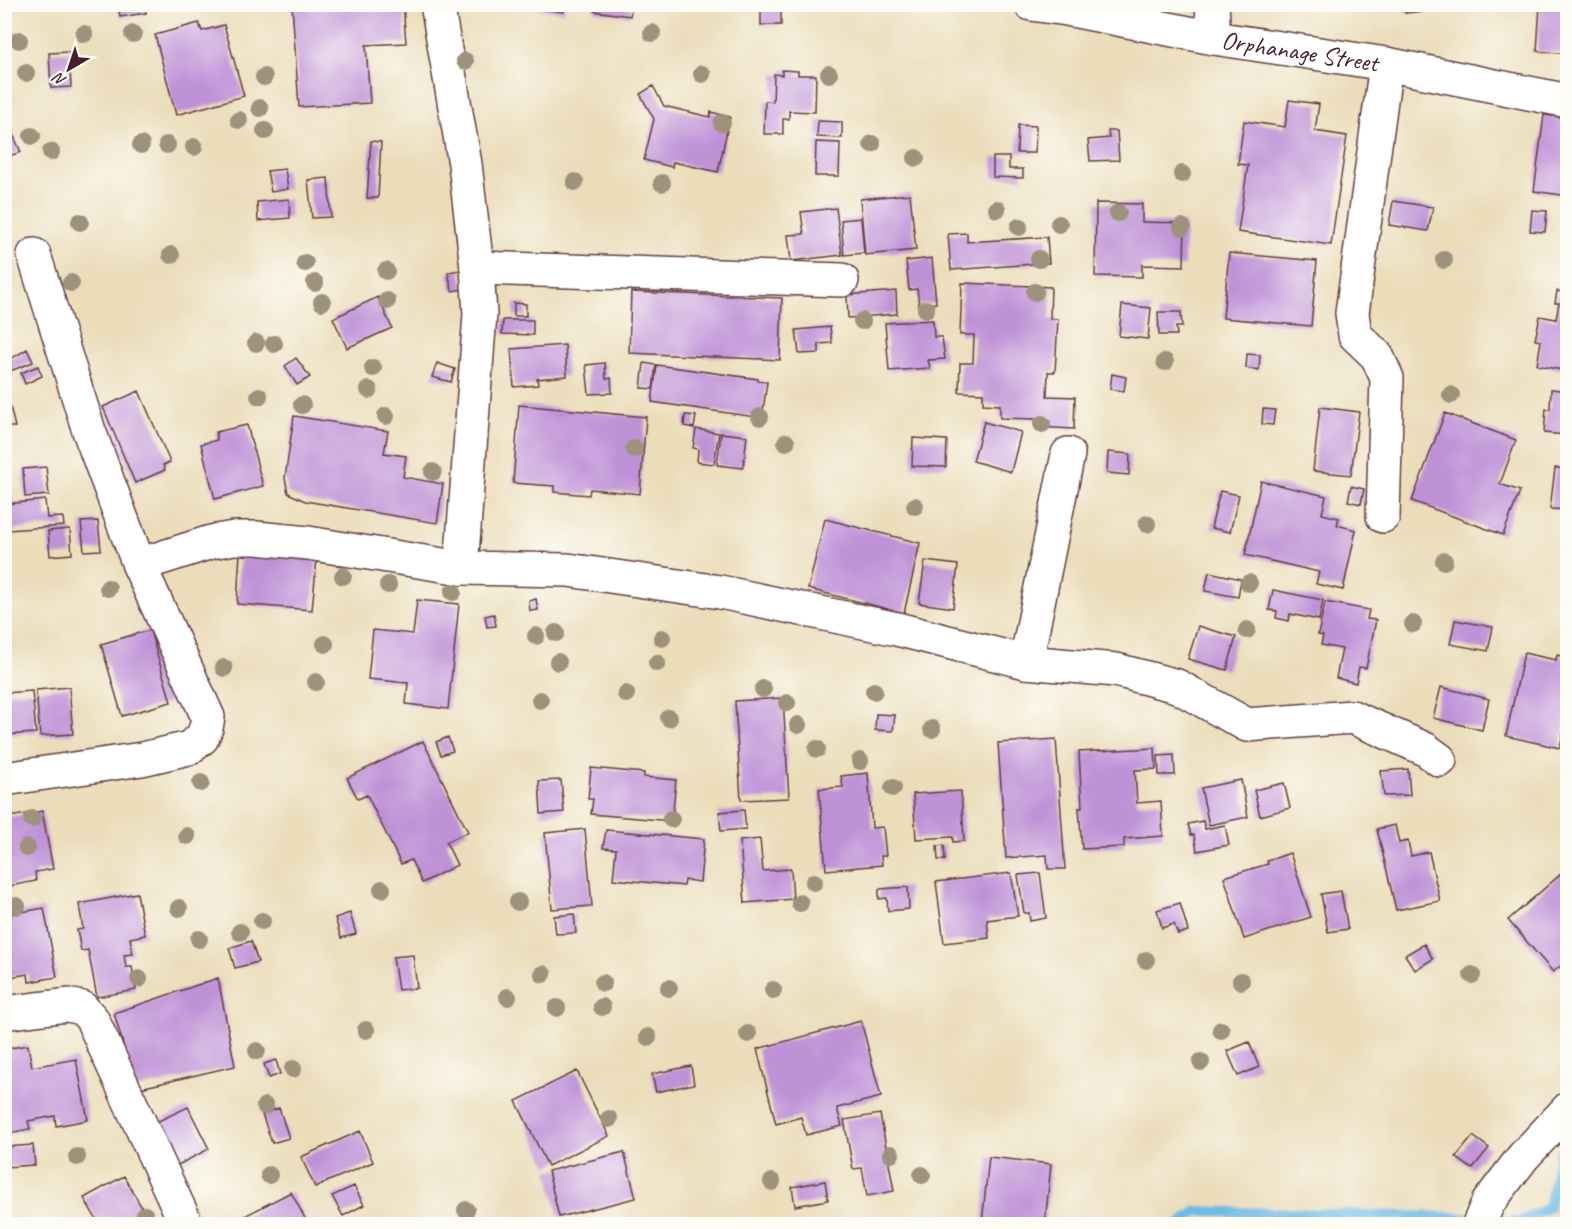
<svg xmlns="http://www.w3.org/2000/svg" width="1572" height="1229" font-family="Caveat,sans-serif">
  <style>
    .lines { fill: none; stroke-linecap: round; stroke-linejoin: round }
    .stream { stroke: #6db9e7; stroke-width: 10 }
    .building { fill: #bf92d7 }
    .street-casing { stroke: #623c40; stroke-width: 36 }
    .street { stroke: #fff; stroke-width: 33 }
    .tree { fill: #9e927b }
    .labels { text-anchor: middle; stroke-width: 5; stroke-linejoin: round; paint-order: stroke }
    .street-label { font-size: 26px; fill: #4a1f2b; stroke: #fdfcf7 }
  </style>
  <rect width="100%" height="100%" fill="#fdfcf7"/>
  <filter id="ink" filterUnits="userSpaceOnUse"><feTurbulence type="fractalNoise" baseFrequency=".0167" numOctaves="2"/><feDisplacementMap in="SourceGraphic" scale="12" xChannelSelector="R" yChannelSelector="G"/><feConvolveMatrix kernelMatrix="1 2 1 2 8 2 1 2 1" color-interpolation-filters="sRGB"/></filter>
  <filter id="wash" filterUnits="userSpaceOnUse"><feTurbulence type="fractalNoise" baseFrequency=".008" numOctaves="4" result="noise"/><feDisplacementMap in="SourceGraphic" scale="24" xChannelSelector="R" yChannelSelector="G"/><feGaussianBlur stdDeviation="1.35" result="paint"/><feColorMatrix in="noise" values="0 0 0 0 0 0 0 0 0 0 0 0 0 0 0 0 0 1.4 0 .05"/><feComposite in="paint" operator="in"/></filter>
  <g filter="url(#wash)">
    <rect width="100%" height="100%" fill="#ebddba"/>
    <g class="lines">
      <!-- stream -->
      <path class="stream" d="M 1179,1224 L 1197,1211 L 1451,1217 L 1519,1222 L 1549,1207 L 1560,1153 L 1568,1145"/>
    </g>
    <g id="blocks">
      <!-- building -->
      <path class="building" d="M 118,4 L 145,4 L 146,13 L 120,17 Z
        M 403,4 L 406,43 L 366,45 L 370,103 L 299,107 L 292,5 Z
        M 519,4 L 565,4 L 564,12 L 519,6 Z
        M 595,4 L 632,4 L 630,16 L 594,11 Z
        M 761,4 L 781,4 L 781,25 L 761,25 Z
        M 1404,4 L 1468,4 L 1468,7 L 1405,13 Z
        M 1540,4 L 1568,4 L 1568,54 L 1537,51 Z
        M 199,23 L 202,31 L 224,25 L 244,96 L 176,115 L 155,35 Z
        M 69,52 L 71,87 L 51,88 L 49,53 Z
        M 782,70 L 798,71 L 798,75 L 816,75 L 815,112 L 789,111 L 789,119 L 783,119 L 783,134 L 764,134 L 765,101 L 773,102 L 774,74 L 782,75 Z
        M 653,86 L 664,106 L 710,117 L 711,112 L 730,117 L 718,172 L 673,162 L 672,167 L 644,160 L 654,119 L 640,94 Z
        M 1289,100 L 1319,104 L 1315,131 L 1347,136 L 1331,245 L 1238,232 L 1248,165 L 1238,164 L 1244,121 L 1285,127 Z
        M 4,115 L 21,152 L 4,158 Z
        M 1544,115 L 1568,118 L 1568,196 L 1534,191 Z
        M 818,121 L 842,122 L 842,138 L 817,137 Z
        M 1018,125 L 1036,126 L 1035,153 L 1017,153 Z
        M 1108,131 L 1117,131 L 1119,160 L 1090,161 L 1088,140 L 1109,138 Z
        M 371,141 L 381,142 L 378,198 L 367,198 Z
        M 816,142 L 840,143 L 839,176 L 815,176 Z
        M 993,157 L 1009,157 L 1009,169 L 1023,169 L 1023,178 L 993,177 Z
        M 285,169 L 288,189 L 271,192 L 267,171 Z
        M 328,178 L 331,217 L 312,218 L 308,180 Z
        M 910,194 L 916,250 L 865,255 L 860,199 Z
        M 289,199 L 290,218 L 258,221 L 257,202 Z
        M 1393,201 L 1433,207 L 1428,231 L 1389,225 Z
        M 1096,203 L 1142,204 L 1142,222 L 1185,223 L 1184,266 L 1142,265 L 1142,277 L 1095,276 Z
        M 836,208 L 842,255 L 791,261 L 788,235 L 804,234 L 801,212 Z
        M 1532,210 L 1547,211 L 1545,232 L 1530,231 Z
        M 861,218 L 864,253 L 844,255 L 841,220 Z
        M 967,233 L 967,242 L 1047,237 L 1049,263 L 951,270 L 948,234 Z
        M 1229,253 L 1317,261 L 1311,326 L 1223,318 Z
        M 932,258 L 936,303 L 919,305 L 917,289 L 909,290 L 906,261 Z
        M 460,270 L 464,289 L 452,291 L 448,272 Z
        M 962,283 L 1051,287 L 1050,319 L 1058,319 L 1055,372 L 1048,372 L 1047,396 L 1075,397 L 1074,429 L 1037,427 L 1037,419 L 1000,418 L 1000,405 L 983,404 L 983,393 L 959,392 L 960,363 L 973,363 L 974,335 L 960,335 Z
        M 896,291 L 897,314 L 848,318 L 847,295 Z
        M 1557,291 L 1568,293 L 1567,371 L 1537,365 L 1541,341 L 1535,340 L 1540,316 L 1556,319 L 1559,303 L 1555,303 Z
        M 631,292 L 782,298 L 780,360 L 629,353 Z
        M 378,297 L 392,328 L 347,348 L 333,318 Z
        M 514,303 L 526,304 L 526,316 L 514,316 Z
        M 1122,305 L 1151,308 L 1148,339 L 1119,336 Z
        M 1158,312 L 1181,312 L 1182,327 L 1176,327 L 1177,335 L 1159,335 Z
        M 503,320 L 533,320 L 533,335 L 502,334 Z
        M 933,320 L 934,337 L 942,337 L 945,359 L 928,360 L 930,368 L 889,371 L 885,323 Z
        M 830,327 L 832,343 L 819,344 L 819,353 L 799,354 L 796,330 Z
        M 565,345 L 567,376 L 537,379 L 538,385 L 514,387 L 511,349 Z
        M 27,349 L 33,362 L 13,370 L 4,367 L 4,363 Z
        M 1247,354 L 1260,355 L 1259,370 L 1246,368 Z
        M 296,358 L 310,377 L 297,385 L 285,366 Z
        M 437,363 L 455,369 L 451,382 L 432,377 Z
        M 605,363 L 606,379 L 611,378 L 612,393 L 589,394 L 586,365 Z
        M 644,363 L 656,365 L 653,389 L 641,388 Z
        M 657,365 L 758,379 L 758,381 L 767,382 L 762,418 L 652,402 Z
        M 38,366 L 42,376 L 25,384 L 21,373 Z
        M 1112,374 L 1126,377 L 1124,391 L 1110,389 Z
        M 4,385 L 5,385 L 15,427 L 4,427 Z
        M 1551,389 L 1568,391 L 1568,435 L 1544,433 L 1546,409 L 1550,409 Z
        M 139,391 L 170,462 L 163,465 L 165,470 L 135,483 L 103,407 Z
        M 519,405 L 646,417 L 640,494 L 590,489 L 589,495 L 554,492 L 554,486 L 513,483 Z
        M 1320,407 L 1359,412 L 1351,475 L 1313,471 Z
        M 1263,409 L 1275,410 L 1273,425 L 1262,424 Z
        M 1445,413 L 1516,440 L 1500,484 L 1520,491 L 1503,535 L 1412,501 Z
        M 685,415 L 696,416 L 694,428 L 684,426 Z
        M 294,416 L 388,431 L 384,453 L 406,456 L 403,477 L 443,484 L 437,523 L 305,501 L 288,493 L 285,478 Z
        M 984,422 L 1021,432 L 1011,472 L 973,461 Z
        M 247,425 L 263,486 L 215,499 L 201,444 L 217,440 L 216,432 Z
        M 696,429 L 719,433 L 714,464 L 697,462 L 698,449 L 693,448 Z
        M 721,433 L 747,436 L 743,468 L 717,465 Z
        M 913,438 L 947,440 L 946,467 L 912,466 Z
        M 1108,452 L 1130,454 L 1129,475 L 1107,473 Z
        M 46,467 L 49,495 L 25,497 L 23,469 Z
        M 1555,468 L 1568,469 L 1568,510 L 1550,509 Z
        M 1261,481 L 1326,496 L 1322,514 L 1339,518 L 1337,525 L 1356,530 L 1343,590 L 1316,584 L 1319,572 L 1245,555 Z
        M 1351,486 L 1364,489 L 1361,504 L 1348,501 Z
        M 1220,491 L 1239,495 L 1230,532 L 1211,528 Z
        M 45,500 L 47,518 L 63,517 L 64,526 L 8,530 L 5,504 Z
        M 825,519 L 920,543 L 904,613 L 808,589 Z
        M 98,521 L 101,550 L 84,551 L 81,522 Z
        M 70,529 L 72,554 L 50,556 L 48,531 Z
        M 240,552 L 317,558 L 312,610 L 237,604 Z
        M 925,561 L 958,565 L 953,608 L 919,603 Z
        M 1209,572 L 1241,579 L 1238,597 L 1205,591 Z
        M 1273,590 L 1323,600 L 1319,620 L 1290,614 L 1289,621 L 1276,618 L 1277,611 L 1269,610 Z
        M 536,599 L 538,610 L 530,611 L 529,601 Z
        M 417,600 L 459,604 L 448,709 L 406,704 L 408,683 L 368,679 L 373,630 L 413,634 Z
        M 1325,602 L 1369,610 L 1367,619 L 1376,620 L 1366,668 L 1359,667 L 1356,683 L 1336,678 L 1342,649 L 1321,645 L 1323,636 L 1318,635 Z
        M 494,614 L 496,626 L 487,627 L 485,616 Z
        M 1455,620 L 1493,627 L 1488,651 L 1450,644 Z
        M 1198,626 L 1236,637 L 1227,670 L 1188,659 Z
        M 150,630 L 171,702 L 122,716 L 101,644 Z
        M 1524,653 L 1556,660 L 1557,655 L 1568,658 L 1568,711 L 1560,748 L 1506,736 Z
        M 69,687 L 73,734 L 40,736 L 36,690 Z
        M 1441,687 L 1489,699 L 1482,730 L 1433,718 Z
        M 32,691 L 36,733 L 4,735 L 4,693 Z
        M 783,698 L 789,798 L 741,800 L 735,701 Z
        M 876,714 L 895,715 L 893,731 L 875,730 Z
        M 448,737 L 453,751 L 441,755 L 436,742 Z
        M 1056,739 L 1065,869 L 1048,869 L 1047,855 L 1006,858 L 998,743 Z
        M 423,741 L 468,832 L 446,842 L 457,865 L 422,883 L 411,860 L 401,864 L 367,795 L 358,799 L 347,778 Z
        M 1155,748 L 1156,769 L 1135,770 L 1137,803 L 1161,801 L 1163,836 L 1124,839 L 1124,847 L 1082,849 L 1079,808 L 1082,808 L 1079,752 Z
        M 1174,755 L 1175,775 L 1159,775 L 1158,756 Z
        M 591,768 L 644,773 L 644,777 L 676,780 L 672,821 L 591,814 L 593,799 L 588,799 Z
        M 1408,769 L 1410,795 L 1384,796 L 1381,771 Z
        M 868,773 L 872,828 L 883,827 L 886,856 L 881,856 L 882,865 L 826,870 L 819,789 L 843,787 L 841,776 Z
        M 561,780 L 564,812 L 541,814 L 539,781 Z
        M 1241,780 L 1248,817 L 1209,825 L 1201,788 Z
        M 1284,783 L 1290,808 L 1260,816 L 1254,790 Z
        M 961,791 L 964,841 L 953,842 L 953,837 L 916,839 L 913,794 Z
        M 744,810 L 746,829 L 721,831 L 719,812 Z
        M 42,811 L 53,869 L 35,872 L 36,881 L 4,887 L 4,818 Z
        M 1203,821 L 1205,829 L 1225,825 L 1229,845 L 1197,851 L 1194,835 L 1191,835 L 1188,824 Z
        M 1395,825 L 1399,843 L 1408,841 L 1411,856 L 1429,852 L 1440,901 L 1396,910 L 1377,829 Z
        M 585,829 L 592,906 L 552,909 L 545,833 Z
        M 606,830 L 704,839 L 700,882 L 685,880 L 684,886 L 613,879 L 616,849 L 603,848 Z
        M 760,839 L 763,871 L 791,869 L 793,899 L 745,903 L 740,841 Z
        M 944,845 L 945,860 L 938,860 L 937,846 Z
        M 1290,853 L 1311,917 L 1244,939 L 1224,877 L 1268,864 L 1267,861 Z
        M 1568,868 L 1568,960 L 1553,972 L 1508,920 Z
        M 1011,873 L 1018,916 L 987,920 L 989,938 L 944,943 L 936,882 Z
        M 1040,873 L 1046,918 L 1030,921 L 1029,913 L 1024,913 L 1018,875 Z
        M 908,887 L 909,909 L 888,911 L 887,898 L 879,899 L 879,889 Z
        M 1341,891 L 1348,929 L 1328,932 L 1321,894 Z
        M 137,893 L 145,935 L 130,938 L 133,954 L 124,955 L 126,967 L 132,967 L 136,990 L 97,997 L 88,950 L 81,951 L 77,930 L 83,929 L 79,904 Z
        M 1180,903 L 1188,931 L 1178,934 L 1174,924 L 1162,928 L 1157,910 Z
        M 44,908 L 57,977 L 29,982 L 28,974 L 4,978 L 4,915 Z
        M 350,913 L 356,934 L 341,938 L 335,918 Z
        M 574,914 L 576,933 L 556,934 L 554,916 Z
        M 251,941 L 258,962 L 235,968 L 229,948 Z
        M 1424,944 L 1433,959 L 1415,970 L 1405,955 Z
        M 413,955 L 417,988 L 398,990 L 393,957 Z
        M 218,978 L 235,1066 L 136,1089 L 114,1013 Z
        M 861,1021 L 881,1097 L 837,1108 L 842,1126 L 806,1135 L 801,1117 L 776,1124 L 757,1049 Z
        M 1249,1042 L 1259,1067 L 1238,1076 L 1227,1051 Z
        M 28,1045 L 32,1067 L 76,1059 L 88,1120 L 56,1126 L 55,1116 L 28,1121 L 30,1129 L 4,1134 L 4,1049 Z
        M 276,1060 L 280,1074 L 269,1078 L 264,1064 Z
        M 691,1066 L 694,1084 L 656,1092 L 652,1074 Z
        M 577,1071 L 609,1136 L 548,1166 L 516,1101 Z
        M 188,1107 L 209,1149 L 176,1166 L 154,1123 Z
        M 279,1108 L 289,1138 L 272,1143 L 262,1114 Z
        M 880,1114 L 894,1191 L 867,1196 L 862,1168 L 853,1169 L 844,1120 Z
        M 360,1131 L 373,1162 L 315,1187 L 301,1157 Z
        M 1473,1136 L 1489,1148 L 1472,1169 L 1456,1157 Z
        M 33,1145 L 35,1165 L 5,1167 L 5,1147 Z
        M 624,1152 L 636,1198 L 559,1217 L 548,1171 Z
        M 989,1157 L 1051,1164 L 1045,1224 L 999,1224 L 982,1223 Z
        M 124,1176 L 151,1224 L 99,1224 L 84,1198 Z
        M 825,1181 L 828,1200 L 795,1206 L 792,1187 Z
        M 354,1186 L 364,1205 L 343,1216 L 332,1196 Z
        M 291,1192 L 308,1224 L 237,1224 L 235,1221 Z"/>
    </g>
  </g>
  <g filter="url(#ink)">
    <use href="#blocks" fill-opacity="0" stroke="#623c40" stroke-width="1.5"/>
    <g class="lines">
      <!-- street casing -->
      <g class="street-casing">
        <g id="street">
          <path d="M 437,4 L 465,164 L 477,268 L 480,314 L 461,568"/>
          <path id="s1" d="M 1031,4 L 1067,9 L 1214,38 L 1386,64 L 1568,101"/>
          <path d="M 1212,4 L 1214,38"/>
          <path d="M 477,268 L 842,280"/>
          <path d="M 1383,516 L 1387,378 L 1377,356 L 1355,335 L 1352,313 L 1386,64"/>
          <path d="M 139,565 L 211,542 L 234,538 L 256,538 L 308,543 L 461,568 L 568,570 L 720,592 L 897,629 L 1026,662 L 1116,670 L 1177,686 L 1247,725 L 1352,717 L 1425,749 L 1440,760"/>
          <path d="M 1026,662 L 1068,454"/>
          <path d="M 4,779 L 142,759 L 189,748 L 202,738 L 206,728 L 208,717 L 139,565 L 89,431 L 34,255"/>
          <path d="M 4,1013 L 68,1005 L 82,1008 L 92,1019 L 186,1224"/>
          <path d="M 1479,1224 L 1488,1203 L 1523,1157 L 1568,1109"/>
        </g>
      </g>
      <!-- street -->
      <use href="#street" class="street"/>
    </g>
    <!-- trees -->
    <g class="tree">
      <circle cx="652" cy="33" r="9"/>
      <circle cx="84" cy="34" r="9"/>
      <circle cx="133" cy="34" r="9"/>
      <circle cx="19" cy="40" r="9"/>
      <circle cx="465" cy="61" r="9"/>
      <circle cx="26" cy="73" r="9"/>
      <circle cx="702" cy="74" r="9"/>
      <circle cx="829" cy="74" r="9"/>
      <circle cx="264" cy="77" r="9"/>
      <circle cx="260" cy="108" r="9"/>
      <circle cx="239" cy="120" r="9"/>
      <circle cx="722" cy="123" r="9"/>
      <circle cx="265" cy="131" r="9"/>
      <circle cx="32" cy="136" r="9"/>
      <circle cx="872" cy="144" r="9"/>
      <circle cx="141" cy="145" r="9"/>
      <circle cx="167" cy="145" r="9"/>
      <circle cx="194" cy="147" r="9"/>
      <circle cx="51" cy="152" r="9"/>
      <circle cx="916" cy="158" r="9"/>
      <circle cx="1182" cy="174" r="9"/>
      <circle cx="575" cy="182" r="9"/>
      <circle cx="662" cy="183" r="9"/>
      <circle cx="997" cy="209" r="9"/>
      <circle cx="1118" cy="213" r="9"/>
      <circle cx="80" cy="222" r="9"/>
      <circle cx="1059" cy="224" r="9"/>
      <circle cx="1019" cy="227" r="9"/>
      <circle cx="1182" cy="227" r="9"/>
      <circle cx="171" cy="255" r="9"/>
      <circle cx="1039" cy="259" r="9"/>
      <circle cx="1444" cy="260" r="9"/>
      <circle cx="305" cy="263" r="9"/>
      <circle cx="386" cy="271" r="9"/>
      <circle cx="71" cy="283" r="9"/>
      <circle cx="315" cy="283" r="9"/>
      <circle cx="1035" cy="292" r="9"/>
      <circle cx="387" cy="301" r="9"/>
      <circle cx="322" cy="302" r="9"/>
      <circle cx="926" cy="309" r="9"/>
      <circle cx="862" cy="321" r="9"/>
      <circle cx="256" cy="343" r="9"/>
      <circle cx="274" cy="344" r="9"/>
      <circle cx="1165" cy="362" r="9"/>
      <circle cx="373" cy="368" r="9"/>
      <circle cx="369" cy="390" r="9"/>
      <circle cx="1451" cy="395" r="9"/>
      <circle cx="259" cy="396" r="9"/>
      <circle cx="302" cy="405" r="9"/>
      <circle cx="386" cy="416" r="9"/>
      <circle cx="760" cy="417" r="9"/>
      <circle cx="1042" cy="424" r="9"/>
      <circle cx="786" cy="442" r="9"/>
      <circle cx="634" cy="449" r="9"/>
      <circle cx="433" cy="472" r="9"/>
      <circle cx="915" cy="506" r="9"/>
      <circle cx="1147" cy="524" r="9"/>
      <circle cx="1444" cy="561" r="9"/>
      <circle cx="343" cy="576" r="9"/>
      <circle cx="1249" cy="583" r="9"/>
      <circle cx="388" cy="585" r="9"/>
      <circle cx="108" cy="588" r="9"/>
      <circle cx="453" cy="592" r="9"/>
      <circle cx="1413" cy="624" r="9"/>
      <circle cx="1247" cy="630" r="9"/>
      <circle cx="556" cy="633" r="9"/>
      <circle cx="536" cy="636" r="9"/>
      <circle cx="662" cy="638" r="9"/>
      <circle cx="325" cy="644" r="9"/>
      <circle cx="558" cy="662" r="9"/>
      <circle cx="657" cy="663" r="9"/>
      <circle cx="224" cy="668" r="9"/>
      <circle cx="316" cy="682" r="9"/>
      <circle cx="763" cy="689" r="9"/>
      <circle cx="874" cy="691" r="9"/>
      <circle cx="626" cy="694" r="9"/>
      <circle cx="540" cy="700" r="9"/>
      <circle cx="787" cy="703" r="9"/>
      <circle cx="669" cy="718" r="9"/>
      <circle cx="798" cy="725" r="9"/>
      <circle cx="932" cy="729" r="9"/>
      <circle cx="817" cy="749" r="9"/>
      <circle cx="860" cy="761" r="9"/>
      <circle cx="201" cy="783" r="9"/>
      <circle cx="893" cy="788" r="9"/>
      <circle cx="32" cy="819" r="9"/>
      <circle cx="671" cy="819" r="9"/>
      <circle cx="187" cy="836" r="9"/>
      <circle cx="27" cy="848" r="9"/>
      <circle cx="814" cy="882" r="9"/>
      <circle cx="382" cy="889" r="9"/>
      <circle cx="518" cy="902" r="9"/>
      <circle cx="800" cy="903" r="9"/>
      <circle cx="17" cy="906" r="9"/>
      <circle cx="179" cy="908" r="9"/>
      <circle cx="262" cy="921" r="9"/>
      <circle cx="240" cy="932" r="9"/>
      <circle cx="199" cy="939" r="9"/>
      <circle cx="1146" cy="960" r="9"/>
      <circle cx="543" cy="974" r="9"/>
      <circle cx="1472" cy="975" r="9"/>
      <circle cx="139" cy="979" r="9"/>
      <circle cx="1241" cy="981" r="9"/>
      <circle cx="603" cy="983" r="9"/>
      <circle cx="669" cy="988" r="9"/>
      <circle cx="773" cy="990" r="9"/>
      <circle cx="508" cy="997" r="9"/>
      <circle cx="602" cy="1007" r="9"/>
      <circle cx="557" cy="1008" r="9"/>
      <circle cx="366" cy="1030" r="9"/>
      <circle cx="1221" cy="1030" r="9"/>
      <circle cx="748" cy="1034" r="9"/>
      <circle cx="648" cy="1037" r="9"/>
      <circle cx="257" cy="1051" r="9"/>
      <circle cx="1201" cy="1062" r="9"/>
      <circle cx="293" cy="1069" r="9"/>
      <circle cx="265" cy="1106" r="9"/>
      <circle cx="609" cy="1119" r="9"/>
      <circle cx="891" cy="1154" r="9"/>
      <circle cx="77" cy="1157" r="9"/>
      <circle cx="269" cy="1175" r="9"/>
      <circle cx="922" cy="1175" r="9"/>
      <circle cx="772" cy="1182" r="9"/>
      <circle cx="466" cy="1210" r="9"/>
      <circle cx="145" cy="1215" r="9"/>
    </g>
  </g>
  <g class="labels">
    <!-- street labels -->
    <g class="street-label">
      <text dy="9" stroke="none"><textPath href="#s1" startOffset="273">Orphanage Street</textPath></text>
    </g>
  </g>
  <!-- margin -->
  <rect width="1572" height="1229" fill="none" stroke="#fdfcf7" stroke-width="24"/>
  <!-- north arrow -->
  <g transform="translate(69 69) rotate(219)" stroke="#fdfcf7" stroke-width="4.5" paint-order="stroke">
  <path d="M0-4.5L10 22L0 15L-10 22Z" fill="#4a1f2b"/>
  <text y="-9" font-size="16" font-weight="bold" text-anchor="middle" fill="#4a1f2b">N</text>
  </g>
</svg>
